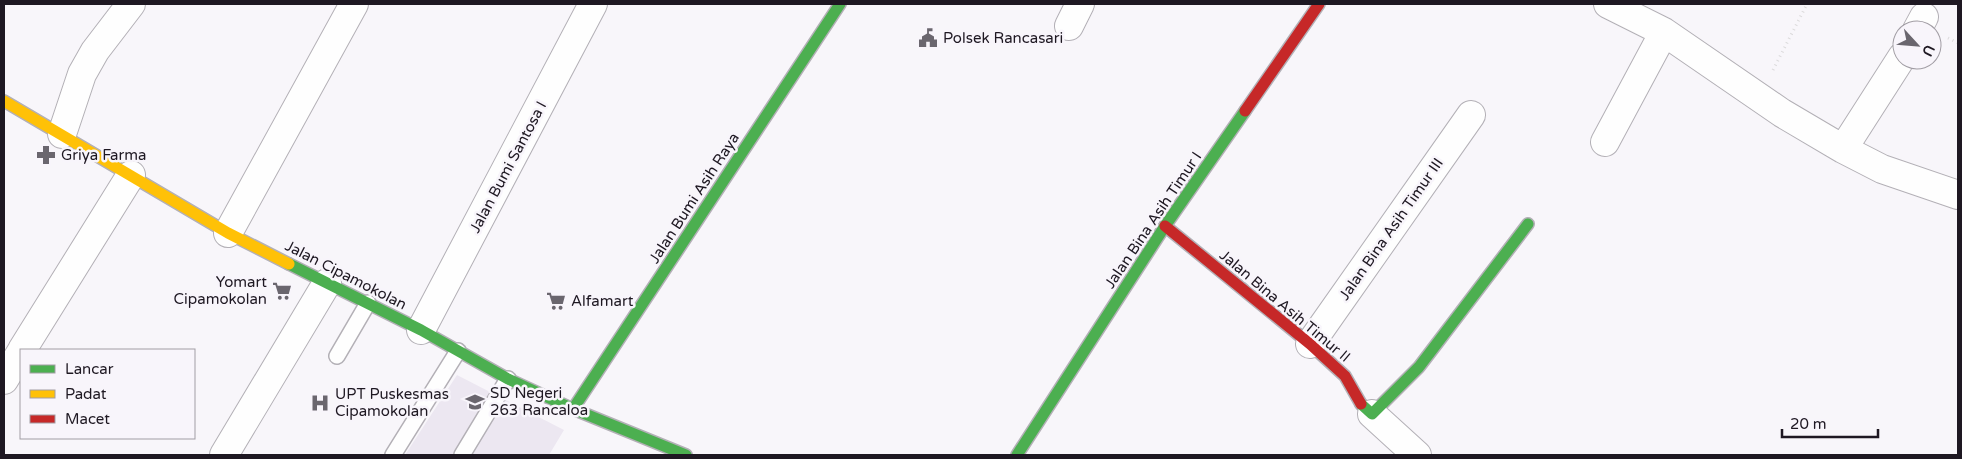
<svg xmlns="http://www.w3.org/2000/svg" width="1962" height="459" font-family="'Varela Round',sans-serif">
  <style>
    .built { fill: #ece7f1 }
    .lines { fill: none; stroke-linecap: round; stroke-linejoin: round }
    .lane-casing { stroke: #b3b0b6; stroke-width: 18 }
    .street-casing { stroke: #b3b0b6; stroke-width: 30 }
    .fast-casing { stroke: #b3b0b6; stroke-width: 14 }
    .slow-casing { stroke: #b3b0b6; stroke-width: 14 }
    .jam-casing { stroke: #b3b0b6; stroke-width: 14 }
    .path { stroke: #dbdadb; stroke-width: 3; stroke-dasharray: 1 4; stroke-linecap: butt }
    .lane { stroke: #fefefe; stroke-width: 15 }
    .street { stroke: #fefefe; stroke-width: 28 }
    .fast { stroke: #4caf50; stroke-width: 11 }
    .slow { stroke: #ffc107; stroke-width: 11 }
    .jam { stroke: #c62828; stroke-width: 11 }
    .labels { text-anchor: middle; stroke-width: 5; stroke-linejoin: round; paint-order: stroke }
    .poi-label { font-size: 15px; fill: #1e1822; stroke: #f8f5fb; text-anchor: start }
    .street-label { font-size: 15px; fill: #1e1822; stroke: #f8f5fb }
  </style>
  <rect width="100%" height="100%" fill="#f8f6fa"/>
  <!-- built -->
  <path class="built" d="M 457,375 L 564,430 L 549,455 L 405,455 Z"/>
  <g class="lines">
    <!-- lane casing -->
    <g class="lane-casing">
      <path id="lane" d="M 337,356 L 368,303
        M 393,455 L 458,351
        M 462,455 L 508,379"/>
    </g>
    <!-- street casing -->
    <g class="street-casing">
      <path id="street" d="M 1608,4 L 1664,32 L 1782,113 L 1843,149 L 1882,169 L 1958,195
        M 1069,26 L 1080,4
        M 1917,30 L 1924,17
        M 62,134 L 82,74 L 95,51 L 131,4
        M 1605,142 L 1664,32
        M 1843,149 L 1902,57
        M 228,233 L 354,4
        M 421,330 L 593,4
        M 1310,344 L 1471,115
        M 22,350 L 131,175
        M 4,380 L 21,352
        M 1372,414 L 1417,455
        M 224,455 L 327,283"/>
    </g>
    <!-- fast casing -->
    <g class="fast-casing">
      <path id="fast" d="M 289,264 L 421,330 L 508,379 L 573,409 L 686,455
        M 1361,404 L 1372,414 L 1419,367 L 1528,224
        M 573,409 L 840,4
        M 1017,455 L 1165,226 L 1245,111"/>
    </g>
    <!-- slow casing -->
    <g class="slow-casing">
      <path id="slow" d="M 4,101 L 228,233 L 289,264"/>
    </g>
    <!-- jam casing -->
    <g class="jam-casing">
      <path id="jam" d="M 1245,111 L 1319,4
        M 1165,226 L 1310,344 L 1345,376 L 1361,404"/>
    </g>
    <!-- path -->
    <path class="path" d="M 1948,38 L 1958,43
      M 1773,70 L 1807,4"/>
    <!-- lane -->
    <use href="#lane" class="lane"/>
    <!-- street -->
    <use href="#street" class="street"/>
    <!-- fast -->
    <use href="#fast" class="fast"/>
    <!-- slow -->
    <use href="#slow" class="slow"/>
    <!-- jam -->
    <use href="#jam" class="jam"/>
  </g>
  <!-- icons -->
  <defs>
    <g id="civic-bare" transform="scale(1.5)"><path d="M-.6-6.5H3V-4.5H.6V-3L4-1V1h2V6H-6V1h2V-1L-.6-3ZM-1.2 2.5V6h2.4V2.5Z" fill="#6a666e" stroke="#f8f5fb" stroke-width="2.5" paint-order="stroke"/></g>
    <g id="pharmacy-bare" transform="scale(1.5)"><path d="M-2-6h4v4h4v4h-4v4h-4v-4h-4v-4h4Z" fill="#6a666e" stroke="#f8f5fb" stroke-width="2.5" paint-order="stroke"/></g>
    <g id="supermarket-bare" transform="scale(1.5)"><path d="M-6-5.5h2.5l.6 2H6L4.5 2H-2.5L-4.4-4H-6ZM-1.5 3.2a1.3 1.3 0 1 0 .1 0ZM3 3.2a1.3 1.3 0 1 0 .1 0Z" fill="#6a666e" stroke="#f8f5fb" stroke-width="2.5" paint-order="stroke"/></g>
    <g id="school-bare" transform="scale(1.5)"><path d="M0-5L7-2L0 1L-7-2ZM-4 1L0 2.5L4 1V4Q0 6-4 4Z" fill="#6a666e" stroke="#f8f5fb" stroke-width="2.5" paint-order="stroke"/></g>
    <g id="hospital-bare" transform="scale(1.5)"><path d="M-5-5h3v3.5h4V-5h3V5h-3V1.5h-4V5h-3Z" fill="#6a666e" stroke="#f8f5fb" stroke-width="2.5" paint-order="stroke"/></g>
  </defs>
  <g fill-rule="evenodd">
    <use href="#civic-bare" x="928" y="38"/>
    <use href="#pharmacy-bare" x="46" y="155"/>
    <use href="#supermarket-bare" x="282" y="291"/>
    <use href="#supermarket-bare" x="556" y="301"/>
    <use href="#school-bare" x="475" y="402"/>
    <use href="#hospital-bare" x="320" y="403"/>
  </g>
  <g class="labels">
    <!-- poi labels -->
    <g class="poi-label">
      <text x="943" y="43">Polsek Rancasari</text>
      <text x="61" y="160">Griya Farma</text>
      <text x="267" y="287" text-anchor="end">Yomart<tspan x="267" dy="17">Cipamokolan</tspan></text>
      <text x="571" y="306">Alfamart</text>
      <text x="490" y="398">SD Negeri<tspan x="490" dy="17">263 Rancaloa</tspan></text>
      <text x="335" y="399">UPT Puskesmas<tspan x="335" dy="17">Cipamokolan</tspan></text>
    </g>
    <!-- street labels -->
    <g class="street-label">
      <text transform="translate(508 167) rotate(-62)" y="5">Jalan Bumi Santosa I</text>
      <text transform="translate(694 198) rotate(-57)" y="5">Jalan Bumi Asih Raya</text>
      <text transform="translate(1153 220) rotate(-56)" y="5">Jalan Bina Asih Timur I</text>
      <text transform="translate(1391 229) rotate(-55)" y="5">Jalan Bina Asih Timur III</text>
      <text transform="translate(346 275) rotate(27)" y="5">Jalan Cipamokolan</text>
      <text transform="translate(1285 306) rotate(40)" y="5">Jalan Bina Asih Timur II</text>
    </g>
  </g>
  <!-- border -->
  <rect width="1962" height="459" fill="none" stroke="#1e1822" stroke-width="10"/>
  <!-- legend -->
  <rect x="20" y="349" width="175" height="90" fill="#f8f5fb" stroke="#a19da4"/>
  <rect x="30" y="365" width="25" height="8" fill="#4caf50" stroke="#a19da4"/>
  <text x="65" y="374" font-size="15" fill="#1e1822">Lancar</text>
  <rect x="30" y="390" width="25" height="8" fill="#ffc107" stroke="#a19da4"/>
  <text x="65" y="399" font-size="15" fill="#1e1822">Padat</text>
  <rect x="30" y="415" width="25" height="8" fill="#c62828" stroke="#a19da4"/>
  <text x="65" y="424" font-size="15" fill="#1e1822">Macet</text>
  <!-- north arrow -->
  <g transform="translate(1917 45) rotate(116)"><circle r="24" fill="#f8f5fb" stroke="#a19da4"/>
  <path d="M0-4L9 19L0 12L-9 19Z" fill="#6a666e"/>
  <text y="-8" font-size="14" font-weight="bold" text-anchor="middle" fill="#1e1822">U</text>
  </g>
  <!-- scale -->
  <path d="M1782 429v8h96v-8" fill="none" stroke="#1e1822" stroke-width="2.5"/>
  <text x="1790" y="429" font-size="15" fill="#1e1822" stroke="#f8f5fb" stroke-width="4" paint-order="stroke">20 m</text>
</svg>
